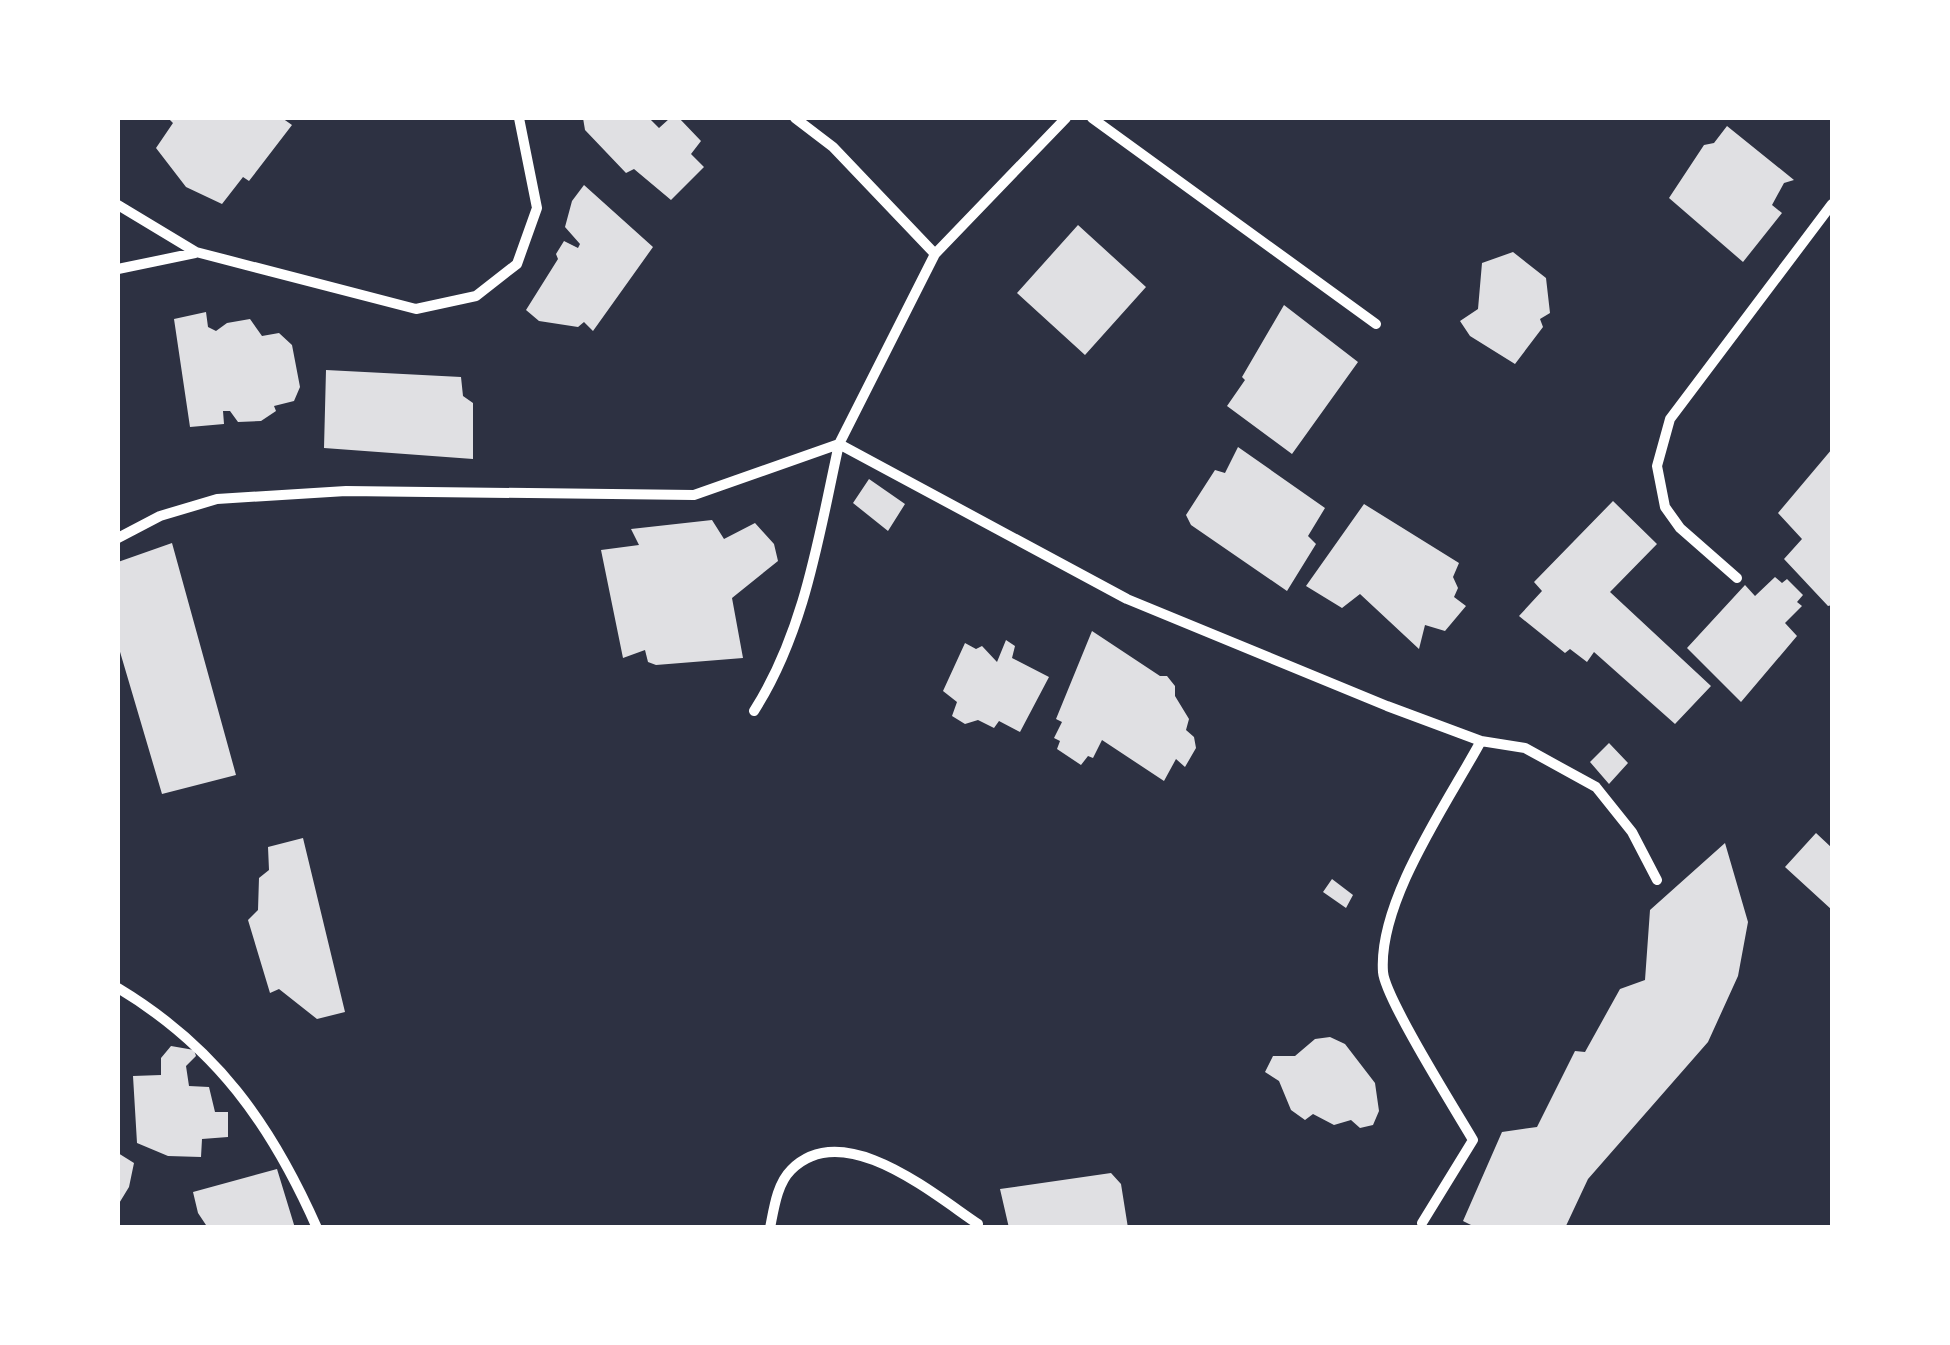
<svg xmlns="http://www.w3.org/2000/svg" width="1950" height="1345" font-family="'Times New Roman',serif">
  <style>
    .building { fill: #e0e0e3 }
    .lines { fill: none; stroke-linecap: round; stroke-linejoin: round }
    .minor { stroke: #fff; stroke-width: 10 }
  </style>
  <rect width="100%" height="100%" fill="#2d3142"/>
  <!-- building -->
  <path class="building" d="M 168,118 L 282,118 L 292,125 L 249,181 L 243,177 L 222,204 L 186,187 L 156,148 L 173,123 Z
    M 583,118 L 649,118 L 659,128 L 669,119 L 679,118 L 701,141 L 691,154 L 704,167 L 671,200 L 634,169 L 626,173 L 585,130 Z
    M 1727,126 L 1794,180 L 1784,183 L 1772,205 L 1782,213 L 1743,262 L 1669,198 L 1704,145 L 1714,143 Z
    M 584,185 L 653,247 L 593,331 L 584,322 L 578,327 L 539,321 L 526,310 L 558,259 L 556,254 L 564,241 L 578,248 L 580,244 L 565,227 L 572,201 Z
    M 1078,225 L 1146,287 L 1085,355 L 1017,293 Z
    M 1513,252 L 1546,278 L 1550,313 L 1540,319 L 1543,327 L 1515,364 L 1470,336 L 1460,321 L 1478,309 L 1482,263 Z
    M 1284,305 L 1358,362 L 1292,454 L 1227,406 L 1245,380 L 1242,377 Z
    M 206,312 L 208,327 L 216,331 L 227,323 L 250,319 L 262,336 L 279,333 L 292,345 L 300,387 L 294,401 L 274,406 L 276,411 L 261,421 L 238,422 L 230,411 L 223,411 L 224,424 L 190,427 L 174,319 Z
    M 326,370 L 461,377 L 463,396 L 473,403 L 473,459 L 324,448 Z
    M 1238,447 L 1325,508 L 1308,536 L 1316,544 L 1287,591 L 1191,525 L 1186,515 L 1215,470 L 1225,473 Z
    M 1832,449 L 1832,605 L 1828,606 L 1784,559 L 1802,539 L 1778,513 Z
    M 869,479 L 905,504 L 888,531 L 853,503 Z
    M 1613,501 L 1657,544 L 1610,592 L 1711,686 L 1675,724 L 1594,652 L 1587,662 L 1570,649 L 1565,653 L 1519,616 L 1542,591 L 1534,582 Z
    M 1364,504 L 1459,563 L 1453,577 L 1458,588 L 1454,597 L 1466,606 L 1445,631 L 1425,625 L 1419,649 L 1360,594 L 1342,608 L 1306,586 Z
    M 712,520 L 724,539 L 755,523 L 774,544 L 778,561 L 732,598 L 743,658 L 656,665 L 648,662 L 645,650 L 623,658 L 601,550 L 639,545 L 631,529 Z
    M 172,543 L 236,775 L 162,794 L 118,645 L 118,562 Z
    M 1775,577 L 1782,583 L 1787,579 L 1803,595 L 1797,602 L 1802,606 L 1785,623 L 1797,636 L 1741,702 L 1687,648 L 1745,585 L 1755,596 Z
    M 1092,631 L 1160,676 L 1167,676 L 1175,686 L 1175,696 L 1189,719 L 1186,730 L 1194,737 L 1196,748 L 1185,767 L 1176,759 L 1164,781 L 1102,740 L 1093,758 L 1088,756 L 1081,765 L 1057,749 L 1060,741 L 1054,738 L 1062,722 L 1056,719 Z
    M 1006,640 L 1015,646 L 1012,658 L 1049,677 L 1020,732 L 999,721 L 994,728 L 978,720 L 965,724 L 952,716 L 957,702 L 943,691 L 965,643 L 976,649 L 982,646 L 997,662 Z
    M 1609,743 L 1628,763 L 1609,784 L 1590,762 Z
    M 1816,833 L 1832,848 L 1832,910 L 1785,867 Z
    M 303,838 L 345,1012 L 317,1019 L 279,989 L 270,993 L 248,920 L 258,910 L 259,878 L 269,870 L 268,847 Z
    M 1725,843 L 1748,922 L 1738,976 L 1708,1042 L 1588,1179 L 1565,1228 L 1477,1228 L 1463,1221 L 1502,1132 L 1537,1127 L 1575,1051 L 1585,1052 L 1620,989 L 1645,980 L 1650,910 Z
    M 1332,879 L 1353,895 L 1346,908 L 1323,892 Z
    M 1330,1037 L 1345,1044 L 1375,1083 L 1379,1111 L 1373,1125 L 1360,1128 L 1351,1120 L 1334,1125 L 1313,1114 L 1305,1120 L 1291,1110 L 1279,1081 L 1265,1072 L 1273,1056 L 1295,1056 L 1315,1039 Z
    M 171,1046 L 194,1050 L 196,1056 L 186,1066 L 189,1086 L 209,1087 L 215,1112 L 228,1112 L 228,1137 L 202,1139 L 201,1157 L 168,1156 L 137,1143 L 133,1076 L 161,1075 L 161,1058 Z
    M 118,1153 L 134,1163 L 129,1187 L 118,1205 Z
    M 277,1169 L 295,1228 L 208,1228 L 198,1213 L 193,1192 Z
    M 1111,1173 L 1121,1184 L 1128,1228 L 1009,1228 L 1000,1189 Z"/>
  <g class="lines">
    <!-- minor -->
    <path class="minor" d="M 795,118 L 833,147 L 935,254
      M 1092,118 L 1376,324
      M 118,205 L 196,252 L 416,309 L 476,296 L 517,264 L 537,208 L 519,118
      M 118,269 L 195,253
      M 118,538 L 160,516 L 217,499 L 346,491 L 694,495 L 839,444 L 935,254 L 1066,118
      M 1737,578 L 1680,528 L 1665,507 L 1657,466 L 1670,419 L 1832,204
      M 754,711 C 805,631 819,535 839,444 L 1127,599 L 1387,706 L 1481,741 L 1525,748 L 1596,787 L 1632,832 L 1657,880
      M 118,988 C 216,1047 271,1124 317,1228
      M 1422,1223 L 1473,1140 C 1456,1111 1385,998 1383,972 C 1378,901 1448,802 1481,741
      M 770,1228 C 774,1208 777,1184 791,1170 C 843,1117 933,1194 978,1224"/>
  </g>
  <!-- border -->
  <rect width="1950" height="1345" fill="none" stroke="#ffffff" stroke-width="240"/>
</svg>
